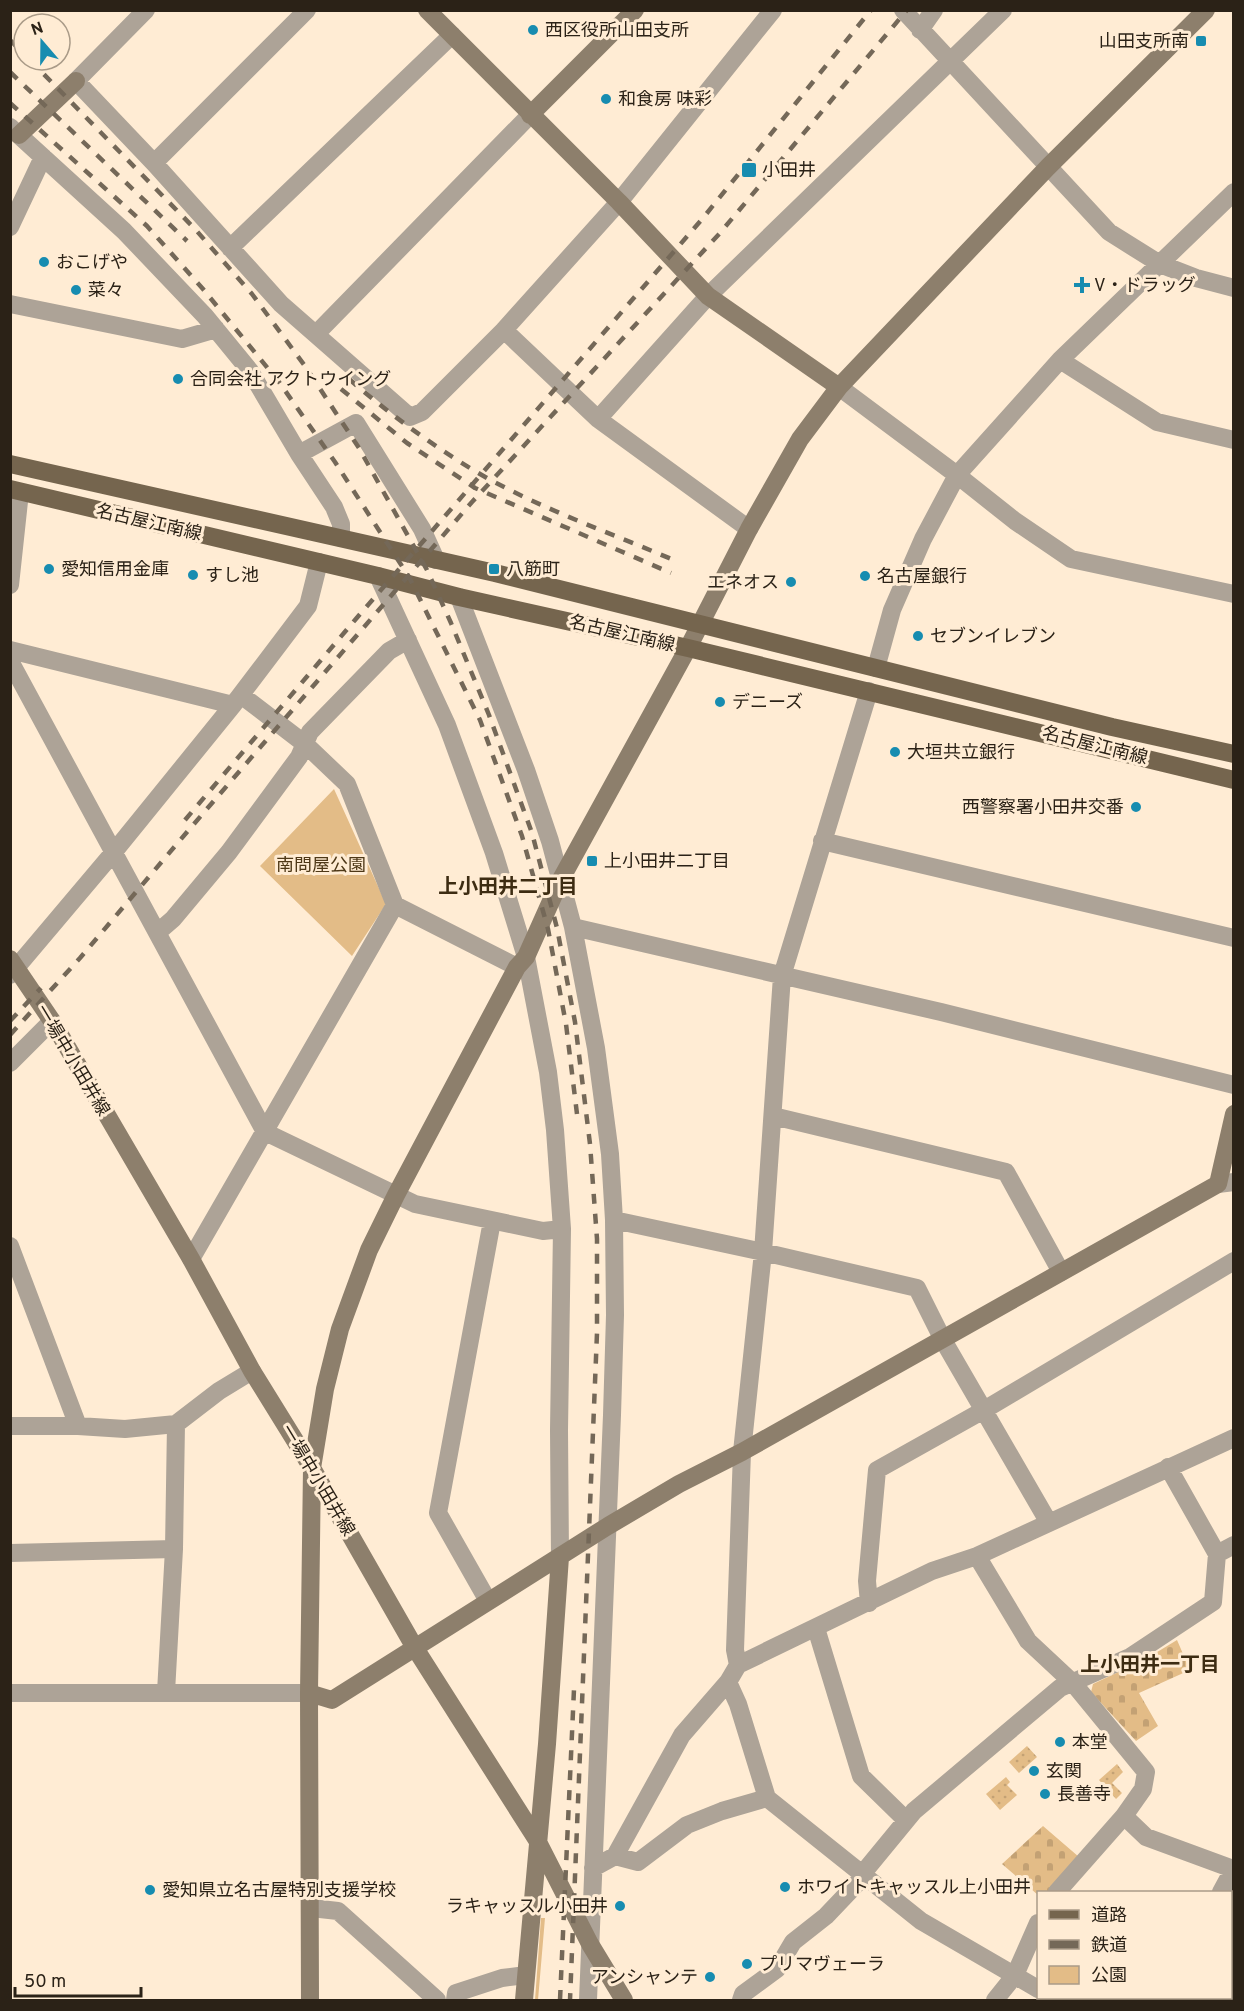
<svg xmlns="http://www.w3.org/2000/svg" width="1244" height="2011" font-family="Overpass,'Noto Sans JP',sans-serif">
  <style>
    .green { fill: #e3bc87 }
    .cemetery { fill: url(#cemetery-stones) }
    .garden { fill: url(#garden-dots) }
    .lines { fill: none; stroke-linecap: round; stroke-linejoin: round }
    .street { stroke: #ada397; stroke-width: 18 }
    .secondary { stroke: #8d7f6c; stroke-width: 18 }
    .primary { stroke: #75654e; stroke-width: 18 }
    .rail { stroke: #746858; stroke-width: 4.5; stroke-dasharray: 10 10; stroke-linecap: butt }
    .poi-dot { fill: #178cb0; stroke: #ffecd4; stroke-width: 2 }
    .labels { text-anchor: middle; stroke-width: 6; stroke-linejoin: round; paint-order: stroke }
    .poi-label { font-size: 18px; fill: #2b2217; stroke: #ffecd4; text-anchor: start }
    .street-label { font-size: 18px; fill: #2b2217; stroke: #ffecd4 }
    .park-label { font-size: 18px; fill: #4e3817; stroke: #ffecd4 }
    .neighbourhood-label { font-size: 20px; font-weight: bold; fill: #3d2c12; stroke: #ffecd4 }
  </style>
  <defs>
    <pattern id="cemetery-stones" width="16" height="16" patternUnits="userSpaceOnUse" patternTransform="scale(1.5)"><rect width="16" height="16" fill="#e3bc87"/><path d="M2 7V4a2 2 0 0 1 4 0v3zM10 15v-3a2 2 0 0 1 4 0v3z" fill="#c3a174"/></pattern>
    <pattern id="garden-dots" width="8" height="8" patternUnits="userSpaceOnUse" patternTransform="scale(1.5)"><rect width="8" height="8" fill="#e3bc87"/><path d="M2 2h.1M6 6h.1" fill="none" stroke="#c3a174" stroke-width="1.8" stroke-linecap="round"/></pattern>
  </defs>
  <rect width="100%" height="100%" fill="#ffecd4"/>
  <!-- green -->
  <path class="green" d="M 334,789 L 386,904 L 352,956 L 260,866 Z
    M 541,1918 L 545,1918 L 538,2000 L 535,2000 Z"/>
  <!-- cemetery -->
  <path class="cemetery" d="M 1177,1640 L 1190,1670 L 1139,1693 L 1158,1726 L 1136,1741 L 1091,1692 L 1093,1684 L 1144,1660 Z
    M 1043,1826 L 1079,1857 L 1048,1892 L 1038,1892 L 1038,1895 L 1002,1864 Z"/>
  <!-- garden -->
  <path class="garden" d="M 1027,1746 L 1037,1757 L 1019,1773 L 1009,1762 Z
    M 1117,1764 L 1123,1772 L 1112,1783 L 1122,1793 L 1116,1799 L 1099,1780 Z
    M 1006,1777 L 1010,1782 L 1007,1785 L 1017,1795 L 1000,1810 L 986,1794 Z"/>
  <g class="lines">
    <!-- street -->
    <path class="street" d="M 146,10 L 76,81 L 154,163 L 281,304 L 410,417 L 422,412 L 504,330 L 619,202 L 773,10
      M 903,10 L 1109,232 L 1160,264 L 1196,278 L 1234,288
      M 920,30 L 934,10
      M 10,127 L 124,231 L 205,316 L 250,371 L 299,454 L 334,507 L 341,524 L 341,538
      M 154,163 L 307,10
      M 10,227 L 43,157
      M 230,248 L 452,35
      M 10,304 L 182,339 L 216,329
      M 504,330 L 598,419 L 749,529
      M 316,334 L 530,115
      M 1060,360 L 1157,422 L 1234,440
      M 839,387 L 957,475 L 1015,521 L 1071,559 L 1234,594
      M 598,419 L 708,296 L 1003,10
      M 299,454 L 356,423 L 422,529 L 436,560
      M 378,576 L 447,725 L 494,853 L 526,957 L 548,1072 L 555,1130 L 562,1229 L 559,1430 L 560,1557
      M 10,585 L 20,492
      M 459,597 L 526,770 L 550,841 L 573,927 L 596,1048 L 610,1154 L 614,1220 L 615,1315 L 612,1415 L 588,2000
      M 10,650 L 233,705
      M 10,661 L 265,1132 L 415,1204 L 543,1231 L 562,1229
      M 876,668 L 892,610 L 923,539 L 957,475 L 1060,360 L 1234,192
      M 241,695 L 305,744 L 347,784 L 395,905 L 517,967
      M 822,841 L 1234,938
      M 573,927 L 941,1012 L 1234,1085
      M 158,932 L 173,919 L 229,852 L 299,757 L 310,732 L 389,651 L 408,640
      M 10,975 L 113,853 L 233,705 L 308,606 L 319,562
      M 10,1063 L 52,1021
      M 773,1116 L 1006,1172 L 1061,1272
      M 1218,1184 L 1234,1182
      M 614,1220 L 763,1252 L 917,1288 L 943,1340 L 1049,1523
      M 10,1246 L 78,1426
      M 191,1259 L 395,905
      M 10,1426 L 78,1426 L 125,1429 L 176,1424
      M 10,1553 L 174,1549
      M 1217,1554 L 1234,1545
      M 977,1556 L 1028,1641 L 1073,1683 L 1146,1772 L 1143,1789 L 1124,1816 L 1057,1892
      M 488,1601 L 438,1513 L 492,1221
      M 869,1603 L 867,1581 L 877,1470 L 984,1410 L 1234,1261
      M 816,1628 L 861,1776 L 906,1820
      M 738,1665 L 735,1650 L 742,1452 L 763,1252 L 782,976 L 869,691
      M 728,1682 L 738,1704 L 767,1798 L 921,1921 L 1038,1989
      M 166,1692 L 174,1549 L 176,1424 L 219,1391 L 252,1371
      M 10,1693 L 309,1693
      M 1124,1816 L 1146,1837 L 1233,1869
      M 615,1856 L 638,1862 L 687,1825 L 722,1811 L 767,1798
      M 593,1868 L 615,1856 L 682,1735 L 728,1682 L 738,1665 L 932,1571 L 977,1556 L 1234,1438
      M 863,1873 L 914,1811 L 1060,1688 L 1130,1657 L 1213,1602 L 1217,1554 L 1168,1467
      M 1221,1892 L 1234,1868
      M 311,1908 L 338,1911 L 437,2000
      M 1054,1998 L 1059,2000
      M 455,2000 L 456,1993 L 502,1978 L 526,1975
      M 741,2000 L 743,1994 L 777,1969 L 793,1942 L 826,1916 L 865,1875
      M 995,2000 L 1015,1975 L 1038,1923
      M 1145,2000 L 1147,1998"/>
    <!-- secondary -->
    <path class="secondary" d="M 427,10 L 619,202 L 708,296 L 839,387
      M 530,115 L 635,10
      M 19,135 L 76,81
      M 10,959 L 52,1021 L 191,1259 L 252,1371 L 312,1468 L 415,1648 L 537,1840 L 590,1944 L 624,2000
      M 309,1693 L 332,1700 L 608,1526 L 679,1484 L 742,1452 L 1218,1184 L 1234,1114
      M 310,2000 L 309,1693 L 312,1468 L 325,1389 L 340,1329 L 369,1250 L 396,1195 L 517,967 L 526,957 L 560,881 L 688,648 L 749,529 L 800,439 L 839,387 L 1048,167 L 1206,10
      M 524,2000 L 547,1744 L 560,1557"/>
    <!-- primary -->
    <path class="primary" d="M 10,464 L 495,573 L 1112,727 L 1234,754
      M 10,489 L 378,576 L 459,597 L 688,648 L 1234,780"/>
    <!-- rail -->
    <path class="rail" d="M 10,40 L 24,54
      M 30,60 L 195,229 L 252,294 L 305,366 L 359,448 L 427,570 L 451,623 L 489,715 L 532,833 L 557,928 L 575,1022 L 590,1144 L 597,1239 L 597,1333 L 570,2000
      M 10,72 L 187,241
      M 10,103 L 147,226 L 203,289 L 279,382 L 335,462 L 409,577 L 480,720 L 522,836 L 548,929 L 566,1024 L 577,1114
      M 349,379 C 392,416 438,450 487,478 C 547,511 613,534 676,561
      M 341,389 L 407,443 L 475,488 L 671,573
      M 185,820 L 355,620 L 703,218 L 871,10
      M 10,1021 L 41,988
      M 10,1035 L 80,958 L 187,832 L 472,502 L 720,233 L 907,10
      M 560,2000 L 574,1689"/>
  </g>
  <!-- markers -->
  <g class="poi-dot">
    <circle cx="533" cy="30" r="6"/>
    <rect x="1195" y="35" width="12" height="12" rx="3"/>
    <circle cx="606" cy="99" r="6"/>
    <rect x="741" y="162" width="16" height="16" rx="3"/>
    <circle cx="44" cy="262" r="6"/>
    <path d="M1079 276h6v6h6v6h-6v6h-6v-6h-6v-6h6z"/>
    <circle cx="76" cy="290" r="6"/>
    <circle cx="178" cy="379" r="6"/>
    <circle cx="49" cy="569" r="6"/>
    <rect x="488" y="563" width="12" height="12" rx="3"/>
    <circle cx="193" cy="575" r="6"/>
    <circle cx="865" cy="576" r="6"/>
    <circle cx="791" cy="582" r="6"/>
    <circle cx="918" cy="636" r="6"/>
    <circle cx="720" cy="702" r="6"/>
    <circle cx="895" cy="752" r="6"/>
    <circle cx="1136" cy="807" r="6"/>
    <rect x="586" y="855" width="12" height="12" rx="3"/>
    <circle cx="1060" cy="1742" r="6"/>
    <circle cx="1034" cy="1771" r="6"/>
    <circle cx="1045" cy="1794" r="6"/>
    <circle cx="785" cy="1887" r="6"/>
    <circle cx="150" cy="1890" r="6"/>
    <circle cx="620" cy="1906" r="6"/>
    <circle cx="747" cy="1964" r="6"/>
    <circle cx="710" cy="1977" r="6"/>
  </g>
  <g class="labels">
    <!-- poi labels -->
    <g class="poi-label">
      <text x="545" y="36">西区役所山田支所</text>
      <text x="1189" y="47" text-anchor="end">山田支所南</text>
      <text x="618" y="105">和食房 味彩</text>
      <text x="762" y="176">小田井</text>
      <text x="56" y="268">おこげや</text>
      <text x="1094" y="291">V・ドラッグ</text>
      <text x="88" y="296">菜々</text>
      <text x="190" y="385">合同会社 アクトウイング</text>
      <text x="61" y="575">愛知信用金庫</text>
      <text x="506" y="575">八筋町</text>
      <text x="205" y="581">すし池</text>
      <text x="877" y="582">名古屋銀行</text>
      <text x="779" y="588" text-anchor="end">エネオス</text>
      <text x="930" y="642">セブンイレブン</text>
      <text x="732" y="708">デニーズ</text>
      <text x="907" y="758">大垣共立銀行</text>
      <text x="1124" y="813" text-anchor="end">西警察署小田井交番</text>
      <text x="604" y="867">上小田井二丁目</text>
      <text x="1072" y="1748">本堂</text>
      <text x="1046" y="1777">玄関</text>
      <text x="1057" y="1800">長善寺</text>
      <text x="797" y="1893">ホワイトキャッスル上小田井</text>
      <text x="162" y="1896">愛知県立名古屋特別支援学校</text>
      <text x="608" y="1912" text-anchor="end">ラキャッスル小田井</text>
      <text x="759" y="1970">プリマヴェーラ</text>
      <text x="698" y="1983" text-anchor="end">アンシャンテ</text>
    </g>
    <!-- street labels -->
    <g class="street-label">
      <text transform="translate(149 522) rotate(13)" y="6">名古屋江南線</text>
      <text transform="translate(622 633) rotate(13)" y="6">名古屋江南線</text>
      <text transform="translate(1095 745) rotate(14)" y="6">名古屋江南線</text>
      <text transform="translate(73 1060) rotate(59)" y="6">一場中小田井線</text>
      <text transform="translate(318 1480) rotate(59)" y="6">一場中小田井線</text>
    </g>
    <!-- park labels -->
    <g class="park-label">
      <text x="321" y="871">南問屋公園</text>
    </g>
    <!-- neighbourhood labels -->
    <g class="neighbourhood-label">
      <text x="508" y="893">上小田井二丁目</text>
      <text x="1150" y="1671">上小田井一丁目</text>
    </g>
  </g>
  <!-- border -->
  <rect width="1244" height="2011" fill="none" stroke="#2b2217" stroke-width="24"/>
  <!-- legend -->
  <rect x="1037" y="1891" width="195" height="108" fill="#ffecd4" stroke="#aa9b88" stroke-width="1.5"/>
  <rect x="1049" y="1910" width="30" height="9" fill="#75654e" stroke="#aa9b88" stroke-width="1.5"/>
  <text x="1091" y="1921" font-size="18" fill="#2b2217">道路</text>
  <rect x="1049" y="1940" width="30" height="9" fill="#746858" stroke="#aa9b88" stroke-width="1.5"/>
  <text x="1091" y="1951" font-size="18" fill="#2b2217">鉄道</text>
  <rect x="1049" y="1966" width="30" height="18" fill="#e3bc87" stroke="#aa9b88" stroke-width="1.5"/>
  <text x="1091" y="1981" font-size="18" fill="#2b2217">公園</text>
  <!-- north arrow -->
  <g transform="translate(42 42) rotate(340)"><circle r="28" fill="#ffecd4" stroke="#aa9b88" stroke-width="1.5"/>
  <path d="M0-4.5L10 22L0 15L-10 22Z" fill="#178cb0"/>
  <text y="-9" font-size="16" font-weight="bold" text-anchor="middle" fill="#2b2217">N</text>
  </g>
  <!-- scale -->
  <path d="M15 1987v9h126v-9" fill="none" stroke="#2b2217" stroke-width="3"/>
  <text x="24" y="1987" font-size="18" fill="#2b2217" stroke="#ffecd4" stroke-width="4.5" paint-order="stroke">50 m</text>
</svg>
